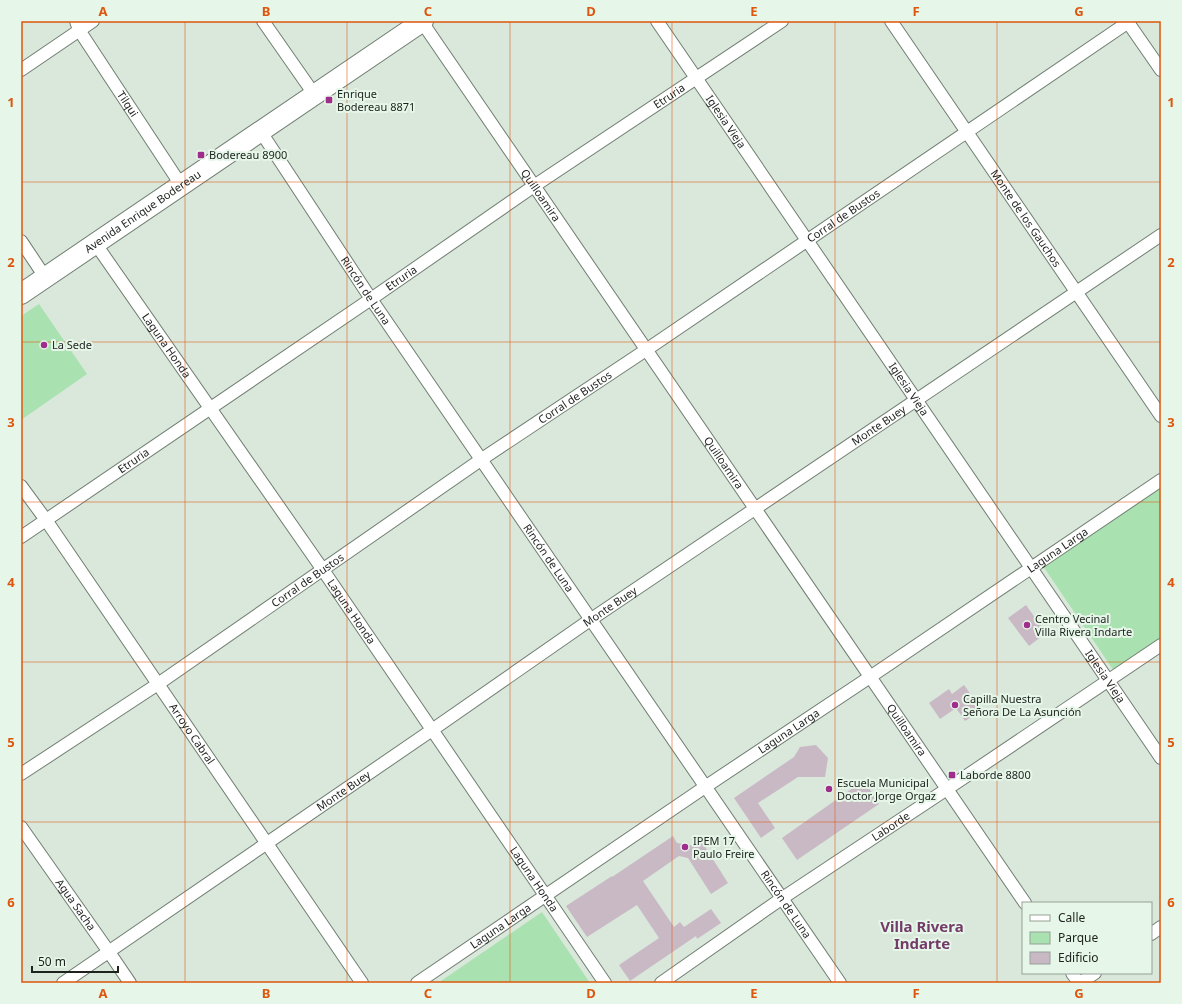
<svg xmlns="http://www.w3.org/2000/svg" width="1182" height="1004" font-family="'Noto Sans',sans-serif">
  <style>
    .green { fill: #a9e2b0 }
    .building { fill: #c9b9c5 }
    .lines { fill: none; stroke-linecap: round; stroke-linejoin: round }
    .minor-casing { stroke: #707e72; stroke-width: 14 }
    .primary-casing { stroke: #707e72; stroke-width: 22 }
    .minor { stroke: #fff; stroke-width: 12 }
    .primary { stroke: #fff; stroke-width: 20 }
    .grid { fill: none; stroke: #de560d; stroke-width: 1; stroke-opacity: 0.55 }
    .poi-dot { fill: #9e2d8b; stroke: #e6f6e8; stroke-width: 1.5 }
    .labels { text-anchor: middle; stroke-width: 4; stroke-linejoin: round; paint-order: stroke }
    .poi-label { font-size: 11px; fill: #1d221d; stroke: #e6f6e8; text-anchor: start }
    .street-label { font-size: 11px; fill: #1d221d; stroke: #e6f6e8 }
    .district-label { font-size: 15px; font-weight: bold; fill: #733b67; stroke: #e6f6e8 }
    .neatline { fill: none; stroke: #de560d; stroke-width: 1.5 }
    .grid-label { font-size: 13px; text-anchor: middle; font-weight: bold; fill: #de560d }
  </style>
  <rect width="100%" height="100%" fill="#d9e8db"/>
  <!-- green -->
  <path class="green" d="M 39,304 L 87,374 L 21,420 L 21,316 Z
    M 1161,486 L 1161,640 L 1114,671 L 1043,566 Z
    M 542,912 L 590,983 L 438,983 Z"/>
  <!-- building -->
  <path class="building" d="M 1026,605 L 1046,633 L 1029,646 L 1008,618 Z
    M 964,685 L 982,710 L 965,721 L 956,708 L 940,719 L 929,703 L 949,689 L 952,694 Z
    M 816,745 L 828,758 L 825,777 L 798,777 L 758,803 L 775,828 L 761,838 L 734,798 L 794,757 L 800,747 Z
    M 864,780 L 879,804 L 797,860 L 782,838 Z
    M 673,836 L 677,843 L 696,846 L 702,842 L 728,883 L 711,894 L 688,858 L 679,856 L 643,881 L 674,927 L 680,922 L 684,927 L 711,909 L 721,923 L 697,939 L 696,936 L 630,981 L 619,965 L 659,938 L 637,905 L 587,937 L 566,906 L 612,876 L 612,877 Z"/>
  <g class="lines">
    <!-- minor casing -->
    <g class="minor-casing">
      <g id="minor">
        <path id="s1" d="M 76,21 L 79,30 L 181,185"/>
        <path d="M 263,21 L 314,94"/>
        <path id="s2" d="M 657,21 L 1161,758"/>
        <path id="s3" d="M 891,21 L 1161,416"/>
        <path d="M 1127,21 L 1161,70"/>
        <path id="s4" d="M 422,22 L 1025,903"/>
        <path d="M 21,70 L 93,21"/>
        <path id="s5" d="M 261,132 L 371,299 L 840,983"/>
        <path d="M 21,241 L 45,277"/>
        <path id="s6" d="M 95,243 L 323,570 L 605,983"/>
        <path id="s7" d="M 21,486 L 46,520 L 362,983"/>
        <path id="s8" d="M 21,537 L 371,299 L 534,186 L 782,21"/>
        <path id="s9" d="M 21,774 L 158,684 L 482,459 L 646,350 L 1130,21"/>
        <path id="s10" d="M 21,827 L 109,952 L 130,983"/>
        <path d="M 1151,934 L 1161,927"/>
        <path d="M 1072,973 L 1079,983"/>
        <path id="s11" d="M 63,983 L 432,730 L 590,620 L 1161,235"/>
        <path id="s12" d="M 417,983 L 705,787 L 870,677 L 1161,480"/>
        <path id="s13" d="M 661,983 L 781,899 L 947,789 L 1161,645"/>
        <path d="M 1080,983 L 1095,973"/>
      </g>
    </g>
    <!-- primary casing -->
    <g class="primary-casing">
      <g id="primary">
        <path id="s14" d="M 21,294 L 423,21"/>
      </g>
    </g>
    <!-- minor -->
    <use href="#minor" class="minor"/>
    <!-- primary -->
    <use href="#primary" class="primary"/>
  </g>
  <!-- grid -->
  <path class="grid" d="M 185,21 L 185,983M 347,21 L 347,983M 510,21 L 510,983M 672,21 L 672,983M 835,21 L 835,983M 997,21 L 997,983M 21,182 L 1161,182M 21,342 L 1161,342M 21,502 L 1161,502M 21,662 L 1161,662M 21,822 L 1161,822"/>
  <!-- markers -->
  <g class="poi-dot">
    <rect x="325" y="96" width="8" height="8" rx="2"/>
    <rect x="197" y="151" width="8" height="8" rx="2"/>
    <circle cx="44" cy="345" r="4"/>
    <circle cx="1027" cy="625" r="4"/>
    <circle cx="955" cy="705" r="4"/>
    <rect x="948" y="771" width="8" height="8" rx="2"/>
    <circle cx="829" cy="789" r="4"/>
    <circle cx="685" cy="847" r="4"/>
  </g>
  <g class="labels">
    <!-- poi labels -->
    <g class="poi-label">
      <text x="337" y="98">Enrique<tspan x="337" dy="13">Bodereau 8871</tspan></text>
      <text x="209" y="159">Bodereau 8900</text>
      <text x="52" y="349">La Sede</text>
      <text x="1035" y="623">Centro Vecinal<tspan x="1035" dy="13">Villa Rivera Indarte</tspan></text>
      <text x="963" y="703">Capilla Nuestra<tspan x="963" dy="13">Señora De La Asunción</tspan></text>
      <text x="960" y="779">Laborde 8800</text>
      <text x="837" y="787">Escuela Municipal<tspan x="837" dy="13">Doctor Jorge Orgaz</tspan></text>
      <text x="693" y="845">IPEM 17<tspan x="693" dy="13">Paulo Freire</tspan></text>
    </g>
    <!-- street labels -->
    <g class="street-label">
      <text dy="4" stroke="none"><textPath href="#s8" startOffset="784">Etruria</textPath></text>
      <text dy="4" stroke="none"><textPath href="#s1" startOffset="98">Tilqui</textPath></text>
      <text dy="4" stroke="none"><textPath href="#s2" startOffset="122">Iglesia Vieja</textPath></text>
      <text dy="4" stroke="none"><textPath href="#s4" startOffset="210">Quilloamira</textPath></text>
      <text dy="4" stroke="none"><textPath href="#s14" startOffset="147">Avenida Enrique Bodereau</textPath></text>
      <text dy="4" stroke="none"><textPath href="#s9" startOffset="994">Corral de Bustos</textPath></text>
      <text dy="4" stroke="none"><textPath href="#s3" startOffset="239">Monte de los Gauchos</textPath></text>
      <text dy="4" stroke="none"><textPath href="#s8" startOffset="460">Etruria</textPath></text>
      <text dy="4" stroke="none"><textPath href="#s5" startOffset="190">Rincón de Luna</textPath></text>
      <text dy="4" stroke="none"><textPath href="#s6" startOffset="125">Laguna Honda</textPath></text>
      <text dy="4" stroke="none"><textPath href="#s2" startOffset="446">Iglesia Vieja</textPath></text>
      <text dy="4" stroke="none"><textPath href="#s9" startOffset="670">Corral de Bustos</textPath></text>
      <text dy="4" stroke="none"><textPath href="#s11" startOffset="988">Monte Buey</textPath></text>
      <text dy="4" stroke="none"><textPath href="#s8" startOffset="136">Etruria</textPath></text>
      <text dy="4" stroke="none"><textPath href="#s4" startOffset="534">Quilloamira</textPath></text>
      <text dy="4" stroke="none"><textPath href="#s12" startOffset="773">Laguna Larga</textPath></text>
      <text dy="4" stroke="none"><textPath href="#s5" startOffset="514">Rincón de Luna</textPath></text>
      <text dy="4" stroke="none"><textPath href="#s9" startOffset="346">Corral de Bustos</textPath></text>
      <text dy="4" stroke="none"><textPath href="#s11" startOffset="664">Monte Buey</textPath></text>
      <text dy="4" stroke="none"><textPath href="#s6" startOffset="449">Laguna Honda</textPath></text>
      <text dy="4" stroke="none"><textPath href="#s2" startOffset="794">Iglesia Vieja</textPath></text>
      <text dy="4" stroke="none"><textPath href="#s4" startOffset="858">Quilloamira</textPath></text>
      <text dy="4" stroke="none"><textPath href="#s12" startOffset="449">Laguna Larga</textPath></text>
      <text dy="4" stroke="none"><textPath href="#s7" startOffset="301">Arroyo Cabral</textPath></text>
      <text dy="4" stroke="none"><textPath href="#s11" startOffset="340">Monte Buey</textPath></text>
      <text dy="4" stroke="none"><textPath href="#s13" startOffset="278">Laborde</textPath></text>
      <text dy="4" stroke="none"><textPath href="#s6" startOffset="773">Laguna Honda</textPath></text>
      <text dy="4" stroke="none"><textPath href="#s10" startOffset="95">Agua Sacha</textPath></text>
      <text dy="4" stroke="none"><textPath href="#s5" startOffset="934">Rincón de Luna</textPath></text>
      <text dy="4" stroke="none"><textPath href="#s12" startOffset="101">Laguna Larga</textPath></text>
    </g>
    <!-- district labels -->
    <g class="district-label">
      <text x="922" y="932">Villa Rivera<tspan x="922" dy="17">Indarte</tspan></text>
    </g>
  </g>
  <!-- border -->
  <rect width="1182" height="1004" fill="none" stroke="#e6f6e8" stroke-width="44"/>
  <!-- legend -->
  <rect x="1022" y="902" width="130" height="72" fill="#e6f6e8" stroke="#96a197"/>
  <rect x="1030" y="915" width="20" height="6" fill="#ffffff" stroke="#96a197"/>
  <text x="1058" y="922" font-size="12" fill="#1d221d">Calle</text>
  <rect x="1030" y="932" width="20" height="12" fill="#a9e2b0" stroke="#96a197"/>
  <text x="1058" y="942" font-size="12" fill="#1d221d">Parque</text>
  <rect x="1030" y="952" width="20" height="12" fill="#c9b9c5" stroke="#96a197"/>
  <text x="1058" y="962" font-size="12" fill="#1d221d">Edificio</text>
  <!-- scale -->
  <path d="M32 966v6h86v-6" fill="none" stroke="#1d221d" stroke-width="2"/>
  <text x="38" y="966" font-size="12" fill="#1d221d" stroke="#e6f6e8" stroke-width="3" paint-order="stroke">50 m</text>
  <rect x="22" y="22" width="1138" height="960" class="neatline"/>
  <g class="grid-label">
    <text x="103" y="16">A</text>
    <text x="266" y="16">B</text>
    <text x="428" y="16">C</text>
    <text x="591" y="16">D</text>
    <text x="754" y="16">E</text>
    <text x="916" y="16">F</text>
    <text x="1079" y="16">G</text>
    <text x="11" y="107">1</text>
    <text x="1171" y="107">1</text>
    <text x="11" y="267">2</text>
    <text x="1171" y="267">2</text>
    <text x="11" y="427">3</text>
    <text x="1171" y="427">3</text>
    <text x="11" y="587">4</text>
    <text x="1171" y="587">4</text>
    <text x="11" y="747">5</text>
    <text x="1171" y="747">5</text>
    <text x="11" y="907">6</text>
    <text x="1171" y="907">6</text>
    <text x="103" y="998">A</text>
    <text x="266" y="998">B</text>
    <text x="428" y="998">C</text>
    <text x="591" y="998">D</text>
    <text x="754" y="998">E</text>
    <text x="916" y="998">F</text>
    <text x="1079" y="998">G</text>
  </g>
</svg>
